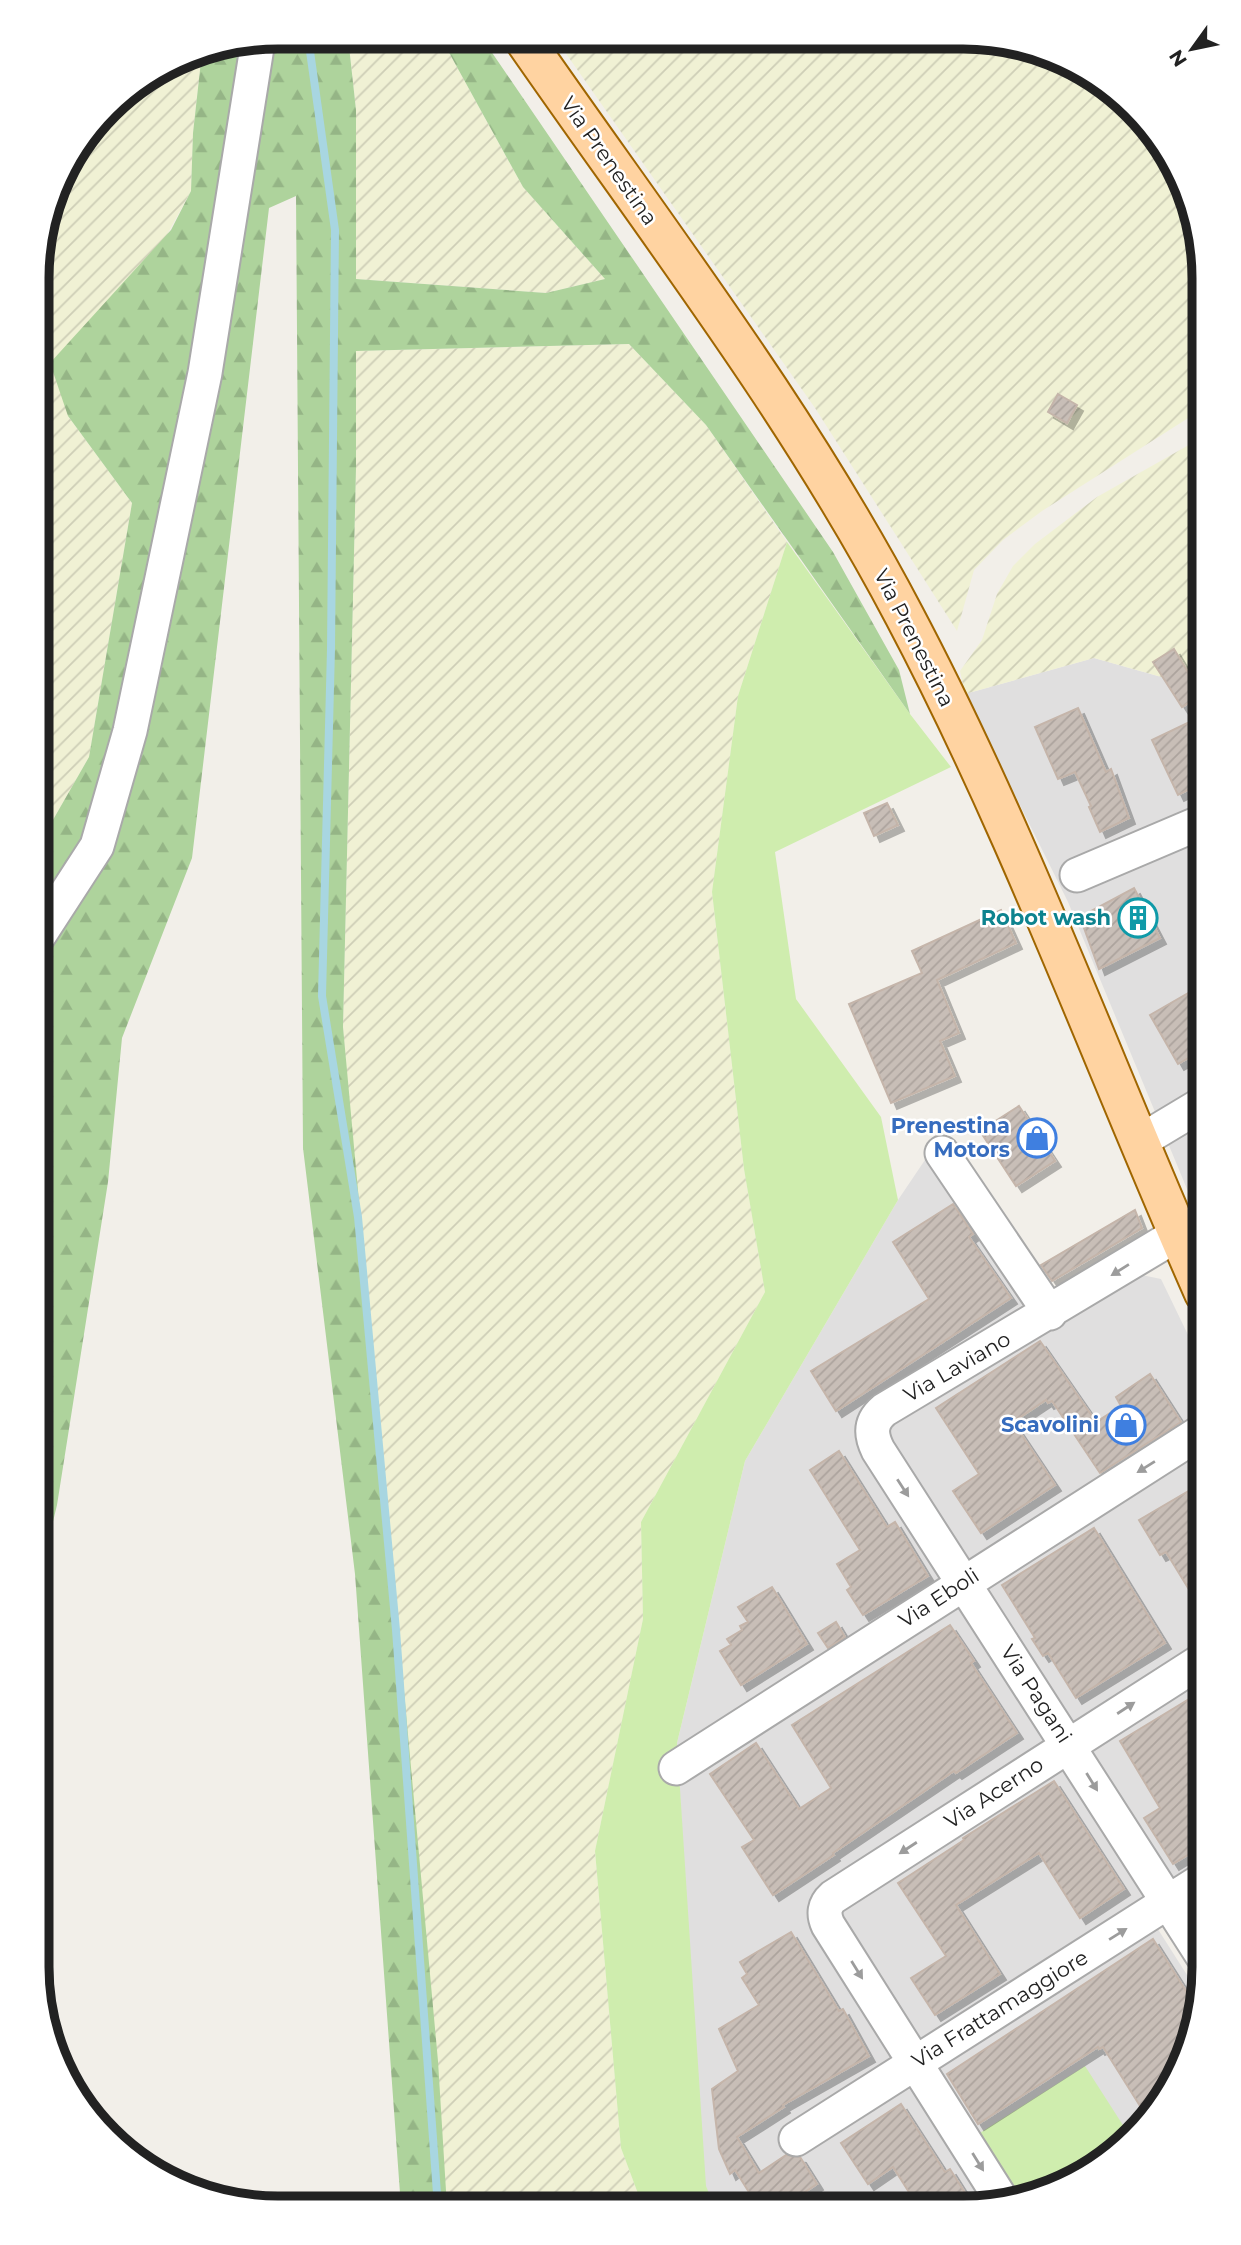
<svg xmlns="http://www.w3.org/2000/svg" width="1241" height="2245" font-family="Montserrat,sans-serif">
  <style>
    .residential { fill: #e0dfdf }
    .farmland { fill: url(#farmland-furrows) }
    .grass { fill: #cfedae }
    .forest { fill: url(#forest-firs) }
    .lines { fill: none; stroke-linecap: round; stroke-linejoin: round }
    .stream { stroke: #a8d6e1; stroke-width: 8 }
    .building { fill: url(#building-hatch); stroke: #c5b5aa; stroke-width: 2; filter: url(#shadow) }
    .minor-casing { stroke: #a9a9a9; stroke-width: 37 }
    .major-casing { stroke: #a06600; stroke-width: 42 }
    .minor { stroke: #fff; stroke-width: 33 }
    .major { stroke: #ffd3a1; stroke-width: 38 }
    .oneway { fill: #9c9c9c }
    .labels { text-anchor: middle; stroke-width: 5; stroke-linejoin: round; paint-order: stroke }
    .street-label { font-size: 21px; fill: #222; stroke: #fff }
    .culture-label { font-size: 21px; font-weight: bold; fill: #0d838f; stroke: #fff; text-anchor: end }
    .shop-label { font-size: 21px; font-weight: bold; fill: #366cbe; stroke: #fff; text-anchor: end }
    .rim { fill: none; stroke: #222; stroke-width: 9 }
  </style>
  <defs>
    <pattern id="farmland-furrows" width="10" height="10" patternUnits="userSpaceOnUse" patternTransform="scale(1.75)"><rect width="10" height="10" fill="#f0f1d4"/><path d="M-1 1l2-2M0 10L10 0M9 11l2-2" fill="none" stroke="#ceceb6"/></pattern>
    <pattern id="forest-firs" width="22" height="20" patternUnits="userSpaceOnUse" patternTransform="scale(1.75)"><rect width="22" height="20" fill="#aed39c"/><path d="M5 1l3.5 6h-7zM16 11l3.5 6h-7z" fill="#95b586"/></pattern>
    <pattern id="building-hatch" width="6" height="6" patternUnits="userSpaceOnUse" patternTransform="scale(1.75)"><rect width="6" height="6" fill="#c8beb7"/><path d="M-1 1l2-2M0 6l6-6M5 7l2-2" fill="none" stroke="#aca39d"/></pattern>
    <filter id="shadow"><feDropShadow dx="6" dy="6" stdDeviation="0" flood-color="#0004"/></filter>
  </defs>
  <rect width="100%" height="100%" fill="#f2efe9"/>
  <!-- residential -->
  <path class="residential" d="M 1094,658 L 1204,689 L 1204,1230 L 1068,902 L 965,694 Z
    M 929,1154 L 1042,1327 L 1132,1273 L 1161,1279 L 1204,1368 L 1204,1861 L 1140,1901 L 1201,1997 L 1186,2059 L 1154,2114 L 1110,2159 L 1041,2195 L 963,2208 L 715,2208 L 702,2178 L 677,1743 L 745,1461 L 898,1200 Z"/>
  <!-- farmland -->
  <path class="farmland" d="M 348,37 L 441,38 L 523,187 L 605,279 L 546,293 L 356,279 L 356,110 Z
    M 555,38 L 1010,41 L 1122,96 L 1191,200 L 1204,278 L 1204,408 L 1042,511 L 1003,540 L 974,570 L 957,631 L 815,408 Z
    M 202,52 L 193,133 L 191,191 L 68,416 L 132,503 L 89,757 L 38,846 L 39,247 L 62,171 L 118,97 L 186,55 Z
    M 629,344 L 706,425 L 787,542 L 738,696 L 712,892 L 744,1169 L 765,1292 L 641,1522 L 643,1619 L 595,1851 L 621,2148 L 643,2207 L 435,2207 L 343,1027 L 356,468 L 356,351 Z
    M 1204,432 L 1204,689 L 1094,658 L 965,694 L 960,671 L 982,640 L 997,594 L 1013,566 L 1035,544 L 1097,497 L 1187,446 Z"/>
  <!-- grass -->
  <path class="grass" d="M 787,542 L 910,714 L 951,767 L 775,852 L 796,999 L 881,1117 L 898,1200 L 745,1461 L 677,1743 L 706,2186 L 715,2208 L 643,2207 L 621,2148 L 595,1851 L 643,1619 L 641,1522 L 765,1292 L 744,1169 L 712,892 L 738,696 Z
    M 1085,2066 L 1128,2133 L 1025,2198 L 1011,2200 L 972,2138 Z"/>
  <!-- forest -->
  <path class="forest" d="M 278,37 L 348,37 L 356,110 L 356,279 L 546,293 L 605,279 L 523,187 L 441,38 L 482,38 L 833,552 L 899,670 L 910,714 L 706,425 L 629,344 L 356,351 L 356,468 L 343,1027 L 438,2061 L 447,2207 L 401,2207 L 355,1574 L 303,1148 L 296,196 L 269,208 L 192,858 L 122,1038 L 108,1182 L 57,1505 L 37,1588 L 38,846 L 89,757 L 132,503 L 68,416 L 50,363 L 171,230 L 191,191 L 193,133 L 202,52 Z"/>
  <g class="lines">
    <!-- stream -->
    <path class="stream" d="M 308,37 L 335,230 L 331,649 L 322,996 L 358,1217 L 396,1630 L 438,2207"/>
  </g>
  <!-- building -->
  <path class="building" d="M 1058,394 L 1077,405 L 1067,423 L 1048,412 Z
    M 1174,649 L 1189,674 L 1204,664 L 1204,693 L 1182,707 L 1153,662 Z
    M 1078,708 L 1106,772 L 1111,769 L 1129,818 L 1100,832 L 1089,807 L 1091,806 L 1075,772 L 1058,779 L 1035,727 Z
    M 1204,715 L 1204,782 L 1178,795 L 1152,740 Z
    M 887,803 L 898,825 L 874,836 L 864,813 Z
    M 1134,888 L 1160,938 L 1099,969 L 1080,917 Z
    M 1001,910 L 1016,943 L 937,980 L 959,1033 L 940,1041 L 955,1076 L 891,1103 L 849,1004 L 922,973 L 912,951 Z
    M 1204,984 L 1204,1049 L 1178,1064 L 1150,1015 Z
    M 1019,1106 L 1055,1161 L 1016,1186 L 980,1131 Z
    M 953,1204 L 973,1234 L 969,1237 L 1011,1298 L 836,1411 L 811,1371 L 929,1299 L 893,1242 Z
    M 1135,1210 L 1142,1228 L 1052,1281 L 1041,1265 Z
    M 1040,1341 L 1096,1422 L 1121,1406 L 1116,1397 L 1150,1374 L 1181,1422 L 1100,1473 L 1052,1401 L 1048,1403 L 1046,1400 L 1013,1422 L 1055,1485 L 981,1533 L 953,1491 L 979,1474 L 936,1408 Z
    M 839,1451 L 887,1527 L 895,1522 L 928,1576 L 863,1615 L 847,1590 L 851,1587 L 837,1564 L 860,1550 L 810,1470 Z
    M 1204,1482 L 1204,1614 L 1166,1552 L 1160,1555 L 1139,1520 Z
    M 1094,1528 L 1165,1643 L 1076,1698 L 1048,1653 L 1043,1656 L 1032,1639 L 1035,1638 L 1002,1585 Z
    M 772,1587 L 807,1644 L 741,1685 L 720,1651 L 731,1645 L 727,1639 L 742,1630 L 740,1626 L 748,1622 L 738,1607 Z
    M 836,1622 L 845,1637 L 828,1648 L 818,1633 Z
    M 950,1625 L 974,1661 L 971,1663 L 1017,1733 L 956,1773 L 954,1771 L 833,1853 L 834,1855 L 773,1895 L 742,1847 L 754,1840 L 710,1774 L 756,1743 L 799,1809 L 831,1788 L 792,1725 Z
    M 1204,1690 L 1204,1845 L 1173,1864 L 1144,1818 L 1160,1808 L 1120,1741 Z
    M 1054,1781 L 1124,1889 L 1080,1918 L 1039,1853 L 956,1905 L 1000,1974 L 935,2015 L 911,1978 L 946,1956 L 898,1883 L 964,1840 L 963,1838 Z
    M 791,1932 L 839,2011 L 843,2009 L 869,2056 L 783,2105 L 784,2107 L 737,2137 L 759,2173 L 786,2155 L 800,2157 L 817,2184 L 781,2208 L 759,2208 L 735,2170 L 730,2174 L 719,2149 L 712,2089 L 738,2071 L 719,2029 L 759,2005 L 742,1978 L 747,1974 L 740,1962 Z
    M 1153,1939 L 1198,2010 L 1186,2059 L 1166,2093 L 1142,2109 L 1103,2047 L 1099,2049 L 1098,2047 L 978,2124 L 947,2074 Z
    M 901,2104 L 945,2172 L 950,2169 L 974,2207 L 919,2208 L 893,2167 L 868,2184 L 841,2143 Z"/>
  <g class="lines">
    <!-- minor casing -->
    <g class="minor-casing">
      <path id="minor" d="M 1077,875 L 1204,821
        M 38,937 L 97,846 L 130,731 L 205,373 L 258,41
        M 1139,1142 L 1204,1103
        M 942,1153 L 1050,1313
        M 1178,1234 L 884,1410 C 870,1422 870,1434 878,1450 L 1204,1958
        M 676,1768 L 1204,1430
        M 796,2139 L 1204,1879
        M 1003,2202 L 828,1925 C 823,1914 824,1905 833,1897 L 1204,1659"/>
    </g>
    <!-- major casing -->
    <g class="major-casing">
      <path id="major" d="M 523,38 C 654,227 797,411 904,615 C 1020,834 1104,1067 1204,1293"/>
    </g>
    <!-- minor -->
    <use href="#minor" class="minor"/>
    <!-- major -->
    <use href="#major" class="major"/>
  </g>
  <!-- one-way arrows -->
  <defs><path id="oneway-solid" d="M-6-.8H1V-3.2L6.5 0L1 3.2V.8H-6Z" transform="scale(1.75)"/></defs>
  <g class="oneway">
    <use href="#oneway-solid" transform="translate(1120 1270) rotate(148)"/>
    <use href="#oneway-solid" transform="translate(1146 1467) rotate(148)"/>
    <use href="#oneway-solid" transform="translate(903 1488) rotate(57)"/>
    <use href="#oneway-solid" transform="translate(1126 1708) rotate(-33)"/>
    <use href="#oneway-solid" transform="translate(1092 1782) rotate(58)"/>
    <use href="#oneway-solid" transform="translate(908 1848) rotate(147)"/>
    <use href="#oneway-solid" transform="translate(1118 1934) rotate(-32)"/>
    <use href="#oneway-solid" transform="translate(857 1970) rotate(58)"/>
    <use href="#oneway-solid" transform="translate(978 2162) rotate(58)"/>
  </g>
  <!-- icons -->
  <defs>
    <g id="building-ring" transform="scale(2.0125)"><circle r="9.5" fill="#fff" stroke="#0f9aa8" stroke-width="1.5"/><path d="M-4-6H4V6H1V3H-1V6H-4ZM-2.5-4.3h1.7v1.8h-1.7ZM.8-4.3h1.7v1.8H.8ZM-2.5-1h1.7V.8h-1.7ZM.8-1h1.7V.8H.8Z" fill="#0f9aa8"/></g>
    <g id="shop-ring" transform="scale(2.0125)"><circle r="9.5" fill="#fff" stroke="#3f7fe0" stroke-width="1.5"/><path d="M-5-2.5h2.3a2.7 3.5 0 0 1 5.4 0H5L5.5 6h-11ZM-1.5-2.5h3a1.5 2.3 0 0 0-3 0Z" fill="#3f7fe0"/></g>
  </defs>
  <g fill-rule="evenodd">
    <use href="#building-ring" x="1138" y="918"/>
    <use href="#shop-ring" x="1037" y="1138"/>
    <use href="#shop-ring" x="1126" y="1425"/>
  </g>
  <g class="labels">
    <!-- street labels -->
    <g class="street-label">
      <text transform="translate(609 161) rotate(55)" y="7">Via Prenestina</text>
      <text transform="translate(914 638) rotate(63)" y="7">Via Prenestina</text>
      <text transform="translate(957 1367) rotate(-30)" y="7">Via Laviano</text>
      <text transform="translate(939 1598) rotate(-33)" y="7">Via Eboli</text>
      <text transform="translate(1036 1694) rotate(57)" y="7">Via Pagani</text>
      <text transform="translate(994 1793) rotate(-33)" y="7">Via Acerno</text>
      <text transform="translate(1000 2009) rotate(-32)" y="7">Via Frattamaggiore</text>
    </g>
    <!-- culture labels -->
    <g class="culture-label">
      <text x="1111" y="925">Robot wash</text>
    </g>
    <!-- shop labels -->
    <g class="shop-label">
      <text x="1010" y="1133">Prenestina<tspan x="1010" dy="24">Motors</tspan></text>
      <text x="1099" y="1432">Scavolini</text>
    </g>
  </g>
  <!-- crop -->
  <path d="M0 0H1241V2245H0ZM278 49H963A229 229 0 0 1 1192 278V1967A229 229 0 0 1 963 2196H278A229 229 0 0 1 49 1967V278A229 229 0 0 1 278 49Z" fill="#fff" fill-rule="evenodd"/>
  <path class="rim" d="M278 49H963A229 229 0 0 1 1192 278V1967A229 229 0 0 1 963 2196H278A229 229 0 0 1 49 1967V278A229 229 0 0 1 278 49Z"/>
  <!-- north arrow -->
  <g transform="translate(1192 49) rotate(237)" stroke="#ffffff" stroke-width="5" paint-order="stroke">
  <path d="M0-5L12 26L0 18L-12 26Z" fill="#222222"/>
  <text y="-10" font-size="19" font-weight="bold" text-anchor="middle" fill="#222222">N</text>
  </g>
</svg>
